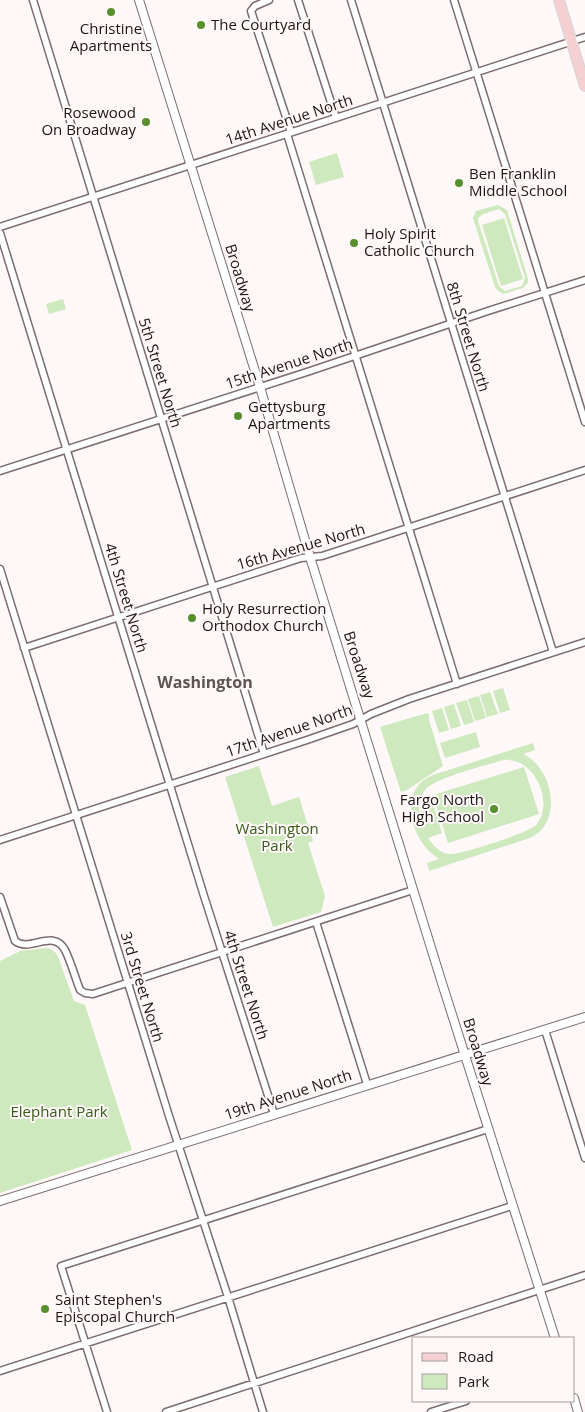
<svg xmlns="http://www.w3.org/2000/svg" width="585" height="1412" font-family="'Open Sans',sans-serif">
  <style>
    .green { fill: #cee9be; fill-rule: evenodd }
    .lines { fill: none; stroke-linecap: round; stroke-linejoin: round }
    .minor-casing { stroke: #7b6d6e; stroke-width: 9 }
    .tertiary-casing { stroke: #7b6d6e; stroke-width: 10 }
    .primary-casing { stroke: #d6d5d5; stroke-width: 12 }
    .minor { stroke: #fff; stroke-width: 6 }
    .tertiary { stroke: #fff; stroke-width: 8 }
    .primary { stroke: #f4d0d3; stroke-width: 10 }
    .poi-dot { fill: #58902d; stroke: #fef8f8; stroke-width: 2 }
    .labels { text-anchor: middle; stroke-width: 4; stroke-linejoin: round; paint-order: stroke }
    .poi-label { font-size: 15px; fill: #1c1617; stroke: #fef8f8; text-anchor: start }
    .street-label { font-size: 15px; fill: #1c1617; stroke: #fef8f8 }
    .park-label { font-size: 15px; fill: #365c17; stroke: #fef8f8 }
    .neighbourhood-label { font-size: 16px; font-weight: bold; fill: #605353; stroke: #fef8f8 }
  </style>
  <rect width="100%" height="100%" fill="#fef8f8"/>
  <!-- green -->
  <path class="green" d="M 337,153 L 344,177 L 316,185 L 309,162 Z
    M 498,205 L 507,210 L 528,279 L 528,283 L 523,288 L 503,294 L 497,290 L 495,287 L 473,218 L 476,211 ZM 499,209 L 505,214 L 525,278 L 522,286 L 505,291 L 499,286 L 478,221 L 478,218 L 483,214 Z
    M 504,218 L 523,279 L 501,286 L 482,225 Z
    M 63,299 L 66,309 L 49,314 L 46,304 Z
    M 503,688 L 510,710 L 500,713 L 493,691 Z
    M 490,692 L 498,714 L 487,717 L 480,695 Z
    M 479,696 L 486,718 L 475,721 L 468,699 Z
    M 467,700 L 474,722 L 464,725 L 456,703 Z
    M 454,704 L 461,726 L 451,729 L 444,707 Z
    M 442,708 L 449,730 L 439,733 L 432,711 Z
    M 427,713 L 429,714 L 429,720 L 443,766 L 407,790 L 401,792 L 380,727 Z
    M 476,732 L 480,747 L 445,758 L 440,743 Z
    M 533,743 L 535,750 L 523,754 C 547,765 559,802 545,825 C 541,831 536,835 530,838 L 429,871 L 427,863 L 439,859 C 417,846 402,810 417,787 C 421,781 427,778 433,775 ZM 504,760 C 535,757 555,804 536,825 C 528,833 460,855 449,854 C 439,853 433,845 428,838 L 442,833 L 434,807 L 419,812 C 420,803 420,795 426,789 C 435,778 487,765 504,760 Z
    M 259,766 L 272,806 L 299,797 L 313,841 L 308,843 L 325,896 L 321,912 L 273,927 L 225,777 Z
    M 524,767 L 539,814 L 448,843 L 433,795 Z
    M 46,948 L 51,949 L 57,954 L 74,1001 L 85,1005 L 132,1150 L 0,1193 L 0,961 L 20,951 Z"/>
  <g class="lines">
    <!-- minor casing -->
    <g class="minor-casing">
      <path id="minor" d="M 33,0 L 264,754
        M 269,0 L 255,6 L 251,11 L 291,132
        M 298,0 L 336,118
        M 351,0 L 553,652
        M 454,0 L 585,422
        M 287,134 L 457,684
        M 0,227 L 585,37
        M 0,233 L 204,896 L 274,1114
        M 0,471 L 310,371 L 488,311 L 585,280
        M 0,569 L 169,1116 L 228,1297 L 263,1412
        M 24,648 L 301,558 L 322,556 L 585,470
        M 0,840 L 307,740 L 353,724 L 371,714 L 409,699 L 585,642
        M 0,897 L 15,941 C 30,953 53,928 65,950 C 71,962 75,977 80,990 L 85,993 L 93,994 L 413,890
        M 316,922 L 367,1084
        M 545,1030 L 585,1158
        M 0,1371 L 512,1206
        M 107,1412 L 61,1266 L 488,1129
        M 166,1412 L 585,1275
        M 431,1412 L 466,1401"/>
    </g>
    <!-- tertiary casing -->
    <g class="tertiary-casing">
      <path id="tertiary" d="M 139,0 L 260,387 L 310,557 L 441,980 L 555,1338
        M 0,1201 L 585,1017
        M 574,1398 L 578,1412"/>
    </g>
    <!-- primary casing -->
    <g class="primary-casing">
      <path id="primary" d="M 559,0 L 585,86"/>
    </g>
    <!-- minor -->
    <use href="#minor" class="minor"/>
    <!-- tertiary -->
    <use href="#tertiary" class="tertiary"/>
    <!-- primary -->
    <use href="#primary" class="primary"/>
  </g>
  <!-- markers -->
  <g class="poi-dot">
    <circle cx="111" cy="12" r="5"/>
    <circle cx="201" cy="25" r="5"/>
    <circle cx="146" cy="122" r="5"/>
    <circle cx="459" cy="183" r="5"/>
    <circle cx="354" cy="243" r="5"/>
    <circle cx="238" cy="416" r="5"/>
    <circle cx="192" cy="618" r="5"/>
    <circle cx="494" cy="809" r="5"/>
    <circle cx="45" cy="1309" r="5"/>
  </g>
  <g class="labels">
    <!-- poi labels -->
    <g class="poi-label">
      <text x="211" y="30">The Courtyard</text>
      <text x="111" y="34" text-anchor="middle">Christine<tspan x="111" dy="17">Apartments</tspan></text>
      <text x="136" y="118" text-anchor="end">Rosewood<tspan x="136" dy="17">On Broadway</tspan></text>
      <text x="469" y="179">Ben Franklin<tspan x="469" dy="17">Middle School</tspan></text>
      <text x="364" y="239">Holy Spirit<tspan x="364" dy="17">Catholic Church</tspan></text>
      <text x="248" y="412">Gettysburg<tspan x="248" dy="17">Apartments</tspan></text>
      <text x="202" y="614">Holy Resurrection<tspan x="202" dy="17">Orthodox Church</tspan></text>
      <text x="484" y="805" text-anchor="end">Fargo North<tspan x="484" dy="17">High School</tspan></text>
      <text x="55" y="1305">Saint Stephen's<tspan x="55" dy="17">Episcopal Church</tspan></text>
    </g>
    <!-- street labels -->
    <g class="street-label">
      <text transform="translate(289 120) rotate(-18)" y="5">14th Avenue North</text>
      <text transform="translate(240 278) rotate(73)" y="5">Broadway</text>
      <text transform="translate(468 337) rotate(73)" y="5">8th Street North</text>
      <text transform="translate(289 364) rotate(-18)" y="5">15th Avenue North</text>
      <text transform="translate(160 373) rotate(73)" y="5">5th Street North</text>
      <text transform="translate(301 547) rotate(-16)" y="5">16th Avenue North</text>
      <text transform="translate(126 598) rotate(73)" y="5">4th Street North</text>
      <text transform="translate(359 665) rotate(72)" y="5">Broadway</text>
      <text transform="translate(289 731) rotate(-19)" y="5">17th Avenue North</text>
      <text transform="translate(246 985) rotate(72)" y="5">4th Street North</text>
      <text transform="translate(142 987) rotate(73)" y="5">3rd Street North</text>
      <text transform="translate(478 1052) rotate(73)" y="5">Broadway</text>
      <text transform="translate(288 1095) rotate(-18)" y="5">19th Avenue North</text>
    </g>
    <!-- park labels -->
    <g class="park-label">
      <text x="277" y="834">Washington<tspan x="277" dy="17">Park</tspan></text>
      <text x="59" y="1117">Elephant Park</text>
    </g>
    <!-- neighbourhood labels -->
    <g class="neighbourhood-label">
      <text x="205" y="688">Washington</text>
    </g>
  </g>
  <!-- legend -->
  <rect x="412" y="1337" width="162" height="65" fill="#fef8f8" stroke="#a49e9e"/>
  <rect x="422" y="1353" width="25" height="8" fill="#f4d0d3" stroke="#a49e9e"/>
  <text x="458" y="1362" font-size="15" fill="#1c1617">Road</text>
  <rect x="422" y="1374" width="25" height="15" fill="#cee9be" stroke="#a49e9e"/>
  <text x="458" y="1387" font-size="15" fill="#1c1617">Park</text>
</svg>
